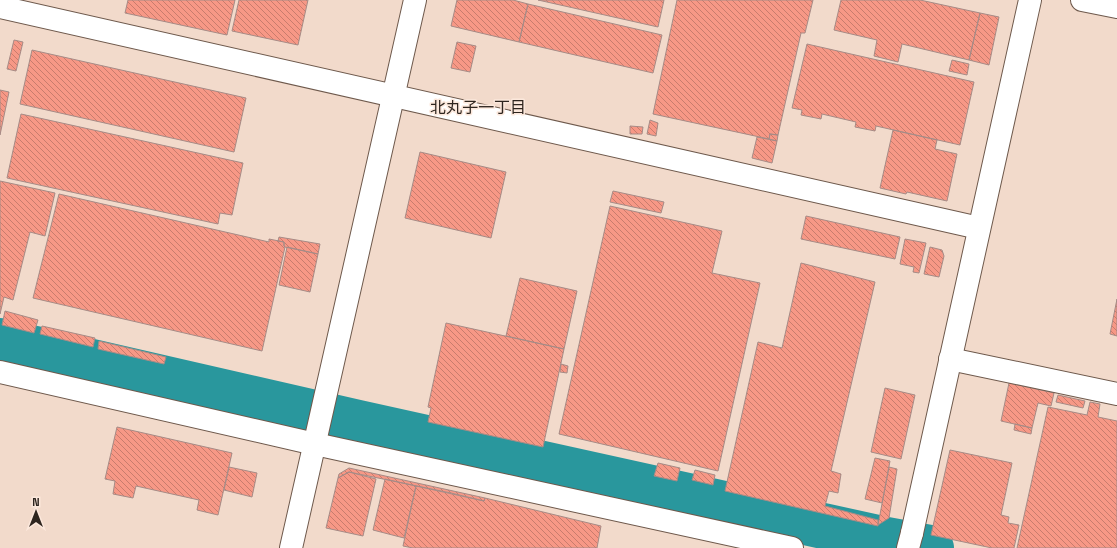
<svg xmlns="http://www.w3.org/2000/svg" width="1117" height="548" font-family="'Space Grotesk','Noto Sans JP',sans-serif">
  <style>
    .lines { fill: none; stroke-linecap: round; stroke-linejoin: round }
    .river { stroke: #29979d; stroke-width: 46 }
    .building { fill: url(#building-back-hatch); stroke: #a68b86 }
    .street-casing { stroke: #6e594c; stroke-width: 24 }
    .secondary-casing { stroke: #6e594c; stroke-width: 24 }
    .street { stroke: #fff; stroke-width: 22 }
    .secondary { stroke: #fff; stroke-width: 22 }
    .labels { text-anchor: middle; stroke-width: 3; stroke-linejoin: round; paint-order: stroke }
    .neighbourhood-label { font-size: 16px; fill: #2e251f; stroke: #fce8dc }
  </style>
  <defs>
    <pattern id="building-back-hatch" width="6" height="6" patternUnits="userSpaceOnUse"><rect width="6" height="6" fill="#f79886"/><path d="M-1 5l2 2M0 0l6 6M5-1l2 2" fill="none" stroke="#c87c6d"/></pattern>
  </defs>
  <rect width="100%" height="100%" fill="#f2dacb"/>
  <g class="lines">
    <!-- river -->
    <path class="river" d="M 0,341 L 358,423 L 882,539 L 931,548"/>
  </g>
  <!-- building -->
  <path class="building" d="M 128,0 L 235,0 L 227,35 L 125,13 Z
    M 239,0 L 308,0 L 298,45 L 232,31 Z
    M 457,0 L 513,0 L 528,4 L 519,42 L 451,26 Z
    M 538,0 L 664,0 L 658,27 Z
    M 677,0 L 813,0 L 805,33 L 801,33 L 778,135 L 770,134 L 769,139 L 653,114 Z
    M 841,0 L 920,0 L 980,13 L 969,60 L 902,44 L 898,62 L 874,56 L 877,40 L 834,30 Z
    M 528,4 L 662,35 L 653,73 L 519,42 Z
    M 980,13 L 999,17 L 989,65 L 969,60 Z
    M 14,40 L 23,42 L 16,71 L 7,69 Z
    M 457,42 L 476,46 L 470,72 L 451,68 Z
    M 807,44 L 974,82 L 960,145 L 876,126 L 875,131 L 855,127 L 856,122 L 822,114 L 821,119 L 801,115 L 802,110 L 792,108 Z
    M 32,50 L 246,98 L 234,152 L 20,104 Z
    M 952,60 L 969,64 L 967,75 L 949,71 Z
    M 0,90 L 9,92 L 0,135 Z
    M 21,114 L 243,163 L 232,215 L 220,213 L 218,224 L 7,178 Z
    M 650,120 L 658,123 L 656,136 L 647,134 Z
    M 630,126 L 643,127 L 642,134 L 630,134 Z
    M 893,130 L 937,140 L 935,149 L 957,154 L 947,201 L 907,192 L 906,194 L 880,188 Z
    M 770,134 L 778,135 L 777,141 L 769,139 Z
    M 757,137 L 777,141 L 772,163 L 752,158 Z
    M 420,152 L 506,172 L 491,238 L 405,218 Z
    M 0,181 L 55,193 L 45,236 L 30,232 L 13,300 L 4,297 L 0,314 Z
    M 613,191 L 664,202 L 661,213 L 610,202 Z
    M 59,194 L 269,242 L 269,239 L 284,242 L 284,246 L 285,247 L 262,351 L 33,298 Z
    M 610,206 L 722,231 L 712,273 L 760,283 L 718,471 L 559,434 Z
    M 806,216 L 900,237 L 895,259 L 801,239 Z
    M 279,237 L 320,244 L 318,254 L 285,247 L 284,246 L 284,242 L 278,241 Z
    M 905,239 L 926,243 L 919,273 L 913,272 L 914,267 L 900,264 Z
    M 287,247 L 318,254 L 310,292 L 279,285 Z
    M 930,247 L 942,250 L 944,256 L 939,277 L 924,274 Z
    M 801,263 L 875,282 L 831,471 L 841,474 L 838,493 L 829,491 L 825,506 L 878,520 L 878,526 L 725,491 L 758,342 L 782,348 Z
    M 520,278 L 577,291 L 564,349 L 506,336 Z
    M 1117,299 L 1117,336 L 1110,334 Z
    M 5,311 L 38,320 L 34,333 L 2,325 Z
    M 446,323 L 564,349 L 543,447 L 428,422 L 431,408 L 428,407 Z
    M 42,326 L 95,338 L 93,347 L 40,334 Z
    M 99,341 L 166,357 L 164,364 L 98,349 Z
    M 561,364 L 568,366 L 567,373 L 560,372 Z
    M 1009,383 L 1054,393 L 1051,406 L 1038,403 L 1032,428 L 1001,421 Z
    M 885,388 L 915,395 L 901,459 L 871,452 Z
    M 1058,395 L 1085,401 L 1083,408 L 1056,402 Z
    M 1090,402 L 1100,404 L 1098,417 L 1117,421 L 1117,548 L 1017,548 L 1048,407 L 1087,415 Z
    M 1015,424 L 1032,428 L 1031,434 L 1014,430 Z
    M 117,427 L 232,453 L 218,515 L 197,510 L 199,500 L 136,486 L 133,498 L 113,494 L 115,481 L 105,479 Z
    M 950,450 L 1012,463 L 1001,515 L 1009,517 L 1008,523 L 1019,525 L 1014,548 L 992,548 L 931,535 Z
    M 875,458 L 890,461 L 882,503 L 865,499 Z
    M 658,463 L 680,468 L 677,481 L 654,476 Z
    M 229,467 L 257,473 L 252,497 L 224,490 Z
    M 889,467 L 897,469 L 889,518 L 878,525 Z
    M 349,468 L 485,498 L 484,501 L 451,493 L 349,472 L 338,478 L 339,474 Z
    M 695,470 L 715,475 L 713,485 L 692,480 Z
    M 349,472 L 376,479 L 363,536 L 326,528 L 338,478 Z
    M 385,479 L 416,486 L 404,538 L 373,530 Z
    M 416,486 L 484,501 L 485,498 L 601,526 L 597,548 L 413,548 L 403,546 Z"/>
  <g class="lines">
    <!-- street casing -->
    <g class="street-casing">
      <path id="street" d="M 1082,0 L 1117,7
        M 0,7 L 979,228
        M 950,359 L 1117,394
        M 315,444 L 792,548
        M 908,548 L 912,533"/>
    </g>
    <!-- secondary casing -->
    <g class="secondary-casing">
      <path id="secondary" d="M 0,372 L 315,444
        M 912,533 L 1030,0
        M 291,548 L 415,0"/>
    </g>
    <!-- street -->
    <use href="#street" class="street"/>
    <!-- secondary -->
    <use href="#secondary" class="secondary"/>
  </g>
  <g class="labels">
    <!-- neighbourhood labels -->
    <g class="neighbourhood-label">
      <text x="478" y="113">北丸子一丁目</text>
    </g>
  </g>
  <!-- north arrow -->
  <g transform="translate(36 512)" stroke="#fce8dc" stroke-width="3" paint-order="stroke">
  <path d="M0-3L7 15L0 10L-7 15Z" fill="#2e251f"/>
  <text y="-6" font-size="11" font-weight="bold" text-anchor="middle" fill="#2e251f">N</text>
  </g>
</svg>
